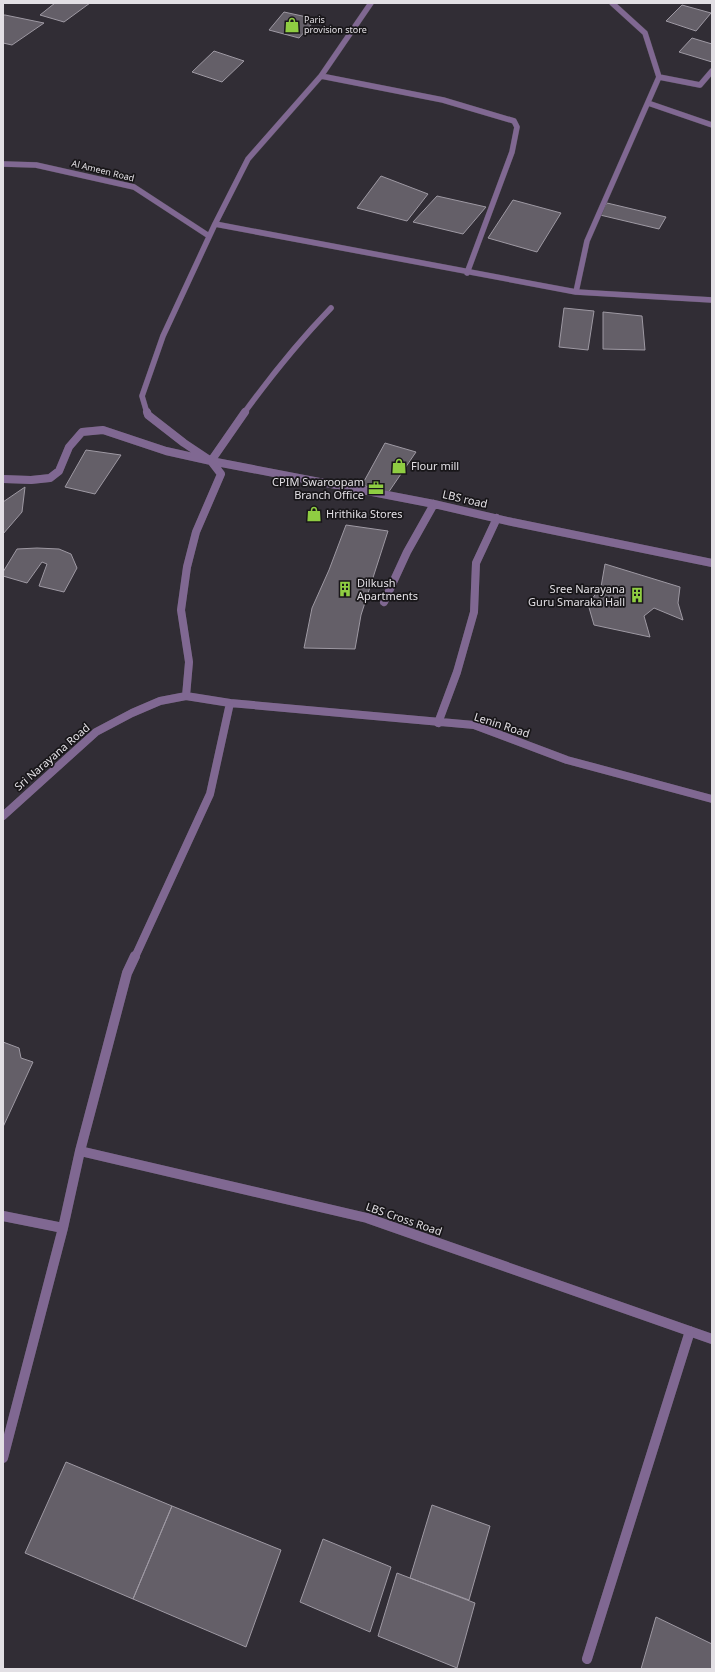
<svg xmlns="http://www.w3.org/2000/svg" width="715" height="1672" font-family="'Noto Sans',sans-serif">
  <style>
    .building { fill: #645f68; stroke: #9e99a3 }
    .lines { fill: none; stroke-linecap: round; stroke-linejoin: round }
    .minor-far2-casing { stroke: #4d4951; stroke-width: 6 }
    .minor-far1-casing { stroke: #4d4951; stroke-width: 8 }
    .minor-casing { stroke: #4d4951; stroke-width: 10 }
    .minor-far2 { stroke: #806892; stroke-width: 5.5 }
    .minor-far1 { stroke: #806892; stroke-width: 8 }
    .minor { stroke: #806892; stroke-width: 10 }
    .labels { text-anchor: middle; stroke-width: 3.5; stroke-linejoin: round; paint-order: stroke }
    .far-poi-label { font-size: 9px; fill: #e2dfe4; stroke: #181619; text-anchor: start }
    .far-street-label { font-size: 9px; fill: #e2dfe4; stroke: #181619 }
    .poi-label { font-size: 11px; fill: #e2dfe4; stroke: #181619; text-anchor: start }
    .street-label { font-size: 11px; fill: #e2dfe4; stroke: #181619 }
  </style>
  <rect width="100%" height="100%" fill="#312d35"/>
  <!-- building -->
  <path class="building" d="M 55,3 L 90,3 L 64,22 L 40,15 Z
    M 682,5 L 711,13 L 696,31 L 666,21 Z
    M 284,12 L 316,19 L 299,38 L 269,30 Z
    M 3,15 L 5,15 L 44,23 L 12,45 L 3,43 Z
    M 692,38 L 712,44 L 712,62 L 679,52 Z
    M 214,51 L 244,61 L 222,82 L 192,72 Z
    M 381,176 L 428,194 L 407,221 L 357,208 Z
    M 437,196 L 486,207 L 463,234 L 413,222 Z
    M 513,200 L 561,213 L 537,252 L 488,238 Z
    M 607,203 L 666,217 L 659,229 L 600,215 Z
    M 564,308 L 594,311 L 588,350 L 559,347 Z
    M 603,312 L 642,316 L 645,350 L 603,349 Z
    M 385,443 L 416,452 L 388,493 L 362,485 Z
    M 86,450 L 121,455 L 95,494 L 65,487 Z
    M 25,487 L 22,512 L 3,534 L 3,502 Z
    M 346,525 L 388,531 L 361,615 L 355,649 L 304,648 L 312,608 L 329,570 Z
    M 37,548 L 59,549 L 71,554 L 77,568 L 64,592 L 39,586 L 47,564 L 42,562 L 27,583 L 3,576 L 3,572 L 17,549 Z
    M 605,564 L 680,587 L 678,603 L 683,620 L 654,608 L 644,616 L 650,637 L 594,625 L 588,604 L 601,587 Z
    M 3,1042 L 19,1048 L 21,1058 L 33,1062 L 3,1127 Z
    M 66,1462 L 172,1506 L 133,1599 L 25,1553 Z
    M 432,1505 L 490,1526 L 469,1600 L 410,1578 Z
    M 172,1506 L 281,1550 L 246,1647 L 133,1599 Z
    M 323,1539 L 391,1567 L 370,1632 L 300,1602 Z
    M 397,1573 L 475,1603 L 457,1668 L 378,1636 Z
    M 656,1617 L 712,1644 L 712,1669 L 641,1669 Z"/>
  <g class="lines">
    <!-- minor-far2 casing -->
    <g class="minor-far2-casing">
      <path id="minor-far2" d="M 321,76 L 443,100 L 514,121 L 517,127 L 512,152 L 467,273
        M 659,77 L 700,85 L 712,71
        M 648,103 L 712,125
        M 3,164 L 36,165 L 134,187 L 209,236
        M 215,224 L 576,292 L 712,300
        M 576,292 L 587,241 L 659,77 L 645,33 L 612,3
        M 147,413 L 142,396 L 163,336 L 215,224 L 248,159 L 321,76 L 371,3
        M 244,413 C 271,376 299,341 331,308"/>
    </g>
    <!-- minor-far1 casing -->
    <g class="minor-far1-casing">
      <path id="minor-far1" d="M 211,461 L 245,412
        M 3,479 L 31,480 L 50,478 L 59,471 L 69,447 L 82,432 L 103,430 L 166,451 L 211,461 L 434,504 L 512,522 L 712,563
        M 384,602 L 407,552 L 434,504
        M 230,703 L 474,725 L 567,760 L 712,799
        M 438,723 L 457,672 L 474,612 L 476,563 L 497,518
        M 3,816 L 96,732 L 132,713 L 160,701 L 186,696
        M 135,957 L 210,794 L 230,703 L 186,696 L 189,662 L 181,610 L 187,567 L 196,532 L 221,474 L 211,461 L 184,443 L 148,415 L 147,412"/>
    </g>
    <!-- minor casing -->
    <g class="minor-casing">
      <path id="minor" d="M 80,1151 L 367,1218 L 712,1339
        M 3,1216 L 63,1228
        M 3,1458 L 63,1228 L 80,1151 L 127,973 L 135,956
        M 587,1659 L 690,1331"/>
    </g>
    <!-- minor-far2 -->
    <use href="#minor-far2" class="minor-far2"/>
    <!-- minor-far1 -->
    <use href="#minor-far1" class="minor-far1"/>
    <!-- minor -->
    <use href="#minor" class="minor"/>
  </g>
  <!-- icons -->
  <defs>
    <g id="shop-bare" transform="scale(1.2)"><path d="M-5-2.5h2.3a2.7 3.5 0 0 1 5.4 0H5L5.5 6h-11ZM-1.5-2.5h3a1.5 2.3 0 0 0-3 0Z" fill="#8fcd42" stroke="#181619" stroke-width="2.5" paint-order="stroke"/></g>
    <g id="office-bare" transform="scale(1.2)"><path d="M-6-3h4V-5.5h4V-3h4V5H-6ZM-1-4.5V-3h2v-1.5ZM-6 0V1H6V0Z" fill="#8fcd42" stroke="#181619" stroke-width="2.5" paint-order="stroke"/></g>
    <g id="building-bare" transform="scale(1.2)"><path d="M-4-6H4V6H1V3H-1V6H-4ZM-2.5-4.3h1.7v1.8h-1.7ZM.8-4.3h1.7v1.8H.8ZM-2.5-1h1.7V.8h-1.7ZM.8-1h1.7V.8H.8Z" fill="#8fcd42" stroke="#181619" stroke-width="2.5" paint-order="stroke"/></g>
  </defs>
  <g fill-rule="evenodd">
    <use href="#shop-bare" x="292" y="25"/>
    <use href="#shop-bare" x="399" y="466"/>
    <use href="#office-bare" x="376" y="488"/>
    <use href="#shop-bare" x="314" y="514"/>
    <use href="#building-bare" x="345" y="589"/>
    <use href="#building-bare" x="637" y="595"/>
  </g>
  <g class="labels">
    <!-- far-poi labels -->
    <g class="far-poi-label">
      <text x="304" y="23">Paris<tspan x="304" dy="10">provision store</tspan></text>
    </g>
    <!-- far-street labels -->
    <g class="far-street-label">
      <text transform="translate(103 171) rotate(14)" y="3">Al Ameen Road</text>
    </g>
    <!-- poi labels -->
    <g class="poi-label">
      <text x="411" y="470">Flour mill</text>
      <text x="364" y="486" text-anchor="end">CPIM Swaroopam<tspan x="364" dy="13">Branch Office</tspan></text>
      <text x="326" y="518">Hrithika Stores</text>
      <text x="357" y="587">Dilkush<tspan x="357" dy="13">Apartments</tspan></text>
      <text x="625" y="593" text-anchor="end">Sree Narayana<tspan x="625" dy="13">Guru Smaraka Hall</tspan></text>
    </g>
    <!-- street labels -->
    <g class="street-label">
      <text transform="translate(465 499) rotate(13)" y="4">LBS road</text>
      <text transform="translate(502 725) rotate(18)" y="4">Lenin Road</text>
      <text transform="translate(52 757) rotate(-41)" y="4">Sri Narayana Road</text>
      <text transform="translate(404 1219) rotate(19)" y="4">LBS Cross Road</text>
    </g>
  </g>
  <!-- border -->
  <rect width="715" height="1672" fill="none" stroke="#e2dfe4" stroke-width="8"/>
</svg>
